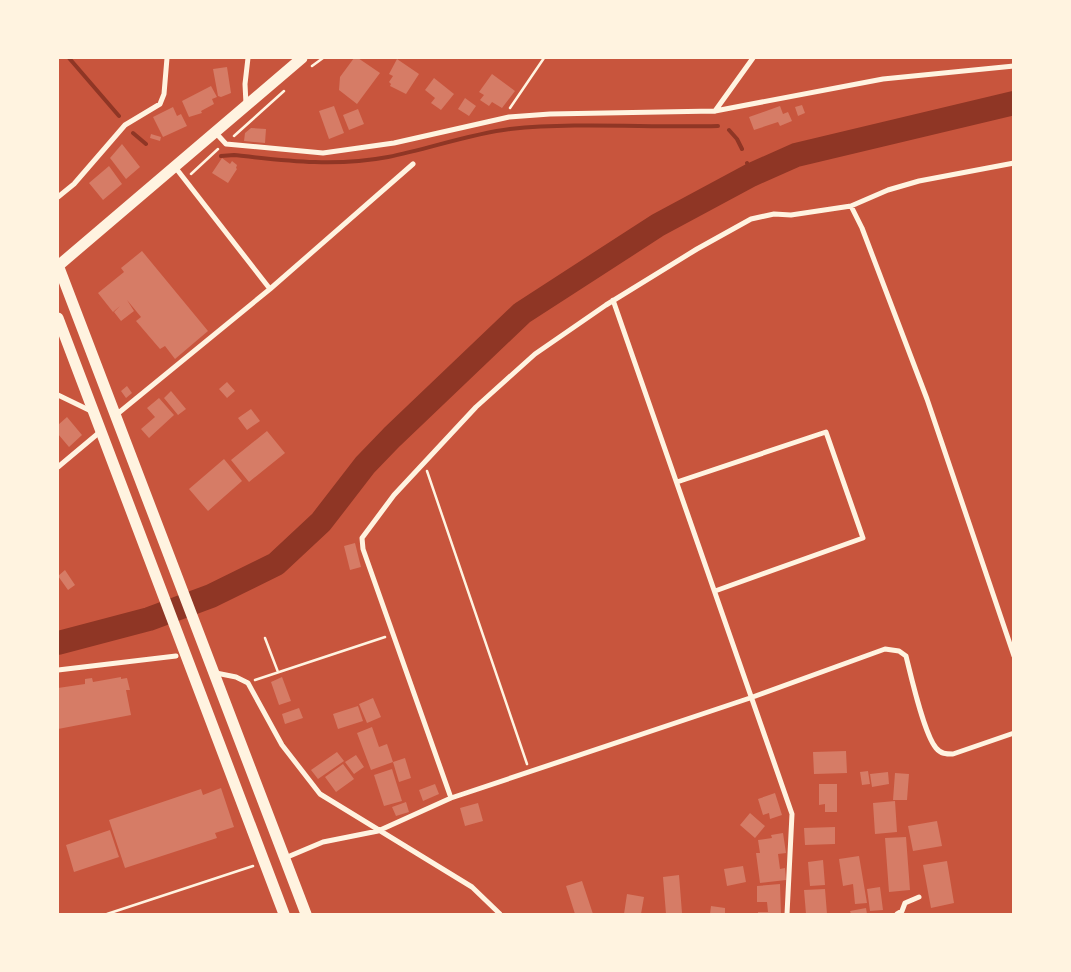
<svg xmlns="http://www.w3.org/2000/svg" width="1071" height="972" font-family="'Asap Condensed',sans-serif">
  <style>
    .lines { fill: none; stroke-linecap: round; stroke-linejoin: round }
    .stream { stroke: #8f3625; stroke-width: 4 }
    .river { stroke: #8f3625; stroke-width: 24 }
    .building { fill: #d67c66 }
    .path { stroke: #fff3e0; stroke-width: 2.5 }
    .minor { stroke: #fff3e0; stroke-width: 5 }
    .trunk { stroke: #fff3e0; stroke-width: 11 }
  </style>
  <rect width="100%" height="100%" fill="#c8553d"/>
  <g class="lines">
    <!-- stream -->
    <path class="stream" d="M 69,58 L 119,116
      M 729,130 L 737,139 L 742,149
      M 133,133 L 146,144
      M 221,156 L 234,155 C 288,161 335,167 388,157 C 429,149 469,134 510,129 C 579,122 649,128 718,126
      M 747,163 L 752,174"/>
    <!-- river -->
    <path class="river" d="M 58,643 L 149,619 L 211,596 L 276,564 L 321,522 L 365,465 L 392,437 L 522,313 L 658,225 L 751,175 L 796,155 L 1014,103"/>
  </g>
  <!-- building -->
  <path class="building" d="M 354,58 L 358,58 L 380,73 L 357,104 L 339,90 L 340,77 Z
    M 397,59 L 419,74 L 406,94 L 390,86 L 391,84 L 389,82 L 393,76 L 389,74 Z
    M 227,67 L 231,93 L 221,97 L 218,96 L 213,69 Z
    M 492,74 L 515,91 L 502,108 L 492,102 L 489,106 L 480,100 L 484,95 L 479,92 Z
    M 434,78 L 454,94 L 441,110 L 431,103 L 435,98 L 425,90 Z
    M 211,86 L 217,97 L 212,99 L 214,104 L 201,111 L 202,113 L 189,117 L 182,101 Z
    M 465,98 L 476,106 L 469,116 L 458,109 Z
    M 802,105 L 805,113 L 798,116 L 795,107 Z
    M 334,106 L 344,133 L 329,139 L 319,111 Z
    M 780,106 L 783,114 L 788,112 L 792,121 L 780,126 L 778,122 L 754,130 L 749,117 Z
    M 173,107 L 177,116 L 181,114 L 187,126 L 163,137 L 153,117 Z
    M 358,109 L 364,124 L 349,130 L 343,115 Z
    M 251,128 L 266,129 L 265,143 L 244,141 L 245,133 Z
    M 151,134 L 161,137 L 160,141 L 150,138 Z
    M 122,144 L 140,167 L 126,179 L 110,158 Z
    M 222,158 L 230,164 L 232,161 L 237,165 L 236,168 L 237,169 L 228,183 L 212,173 Z
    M 109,166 L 122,184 L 103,200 L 89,183 Z
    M 142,251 L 208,331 L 175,359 L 165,346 L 160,349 L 136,321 L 141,317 L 127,300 L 134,311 L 121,321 L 114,312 L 120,306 L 113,312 L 98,293 L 124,272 L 121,268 Z
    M 227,382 L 235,391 L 227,398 L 219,389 Z
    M 127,386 L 132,393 L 126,398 L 121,391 Z
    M 171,391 L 186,409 L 178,415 L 164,398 Z
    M 159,398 L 174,415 L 149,438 L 141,429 L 155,417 L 147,408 Z
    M 251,409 L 260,421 L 247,430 L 238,418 Z
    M 67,417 L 82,435 L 69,447 L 58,434 L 58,425 Z
    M 267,431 L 285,453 L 249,482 L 231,460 Z
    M 224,459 L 242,481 L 208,511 L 189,489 Z
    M 355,543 L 361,567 L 350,570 L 344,546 Z
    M 65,570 L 75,585 L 68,590 L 58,576 Z
    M 121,677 L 121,679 L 127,678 L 130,690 L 126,690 L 131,715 L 58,729 L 58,688 L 85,684 L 85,679 L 92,678 L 93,682 Z
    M 282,677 L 291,701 L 279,705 L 271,682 Z
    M 373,698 L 381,717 L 367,723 L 359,704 Z
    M 358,706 L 363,721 L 338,729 L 333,714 Z
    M 299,708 L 303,718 L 285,724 L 282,714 Z
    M 372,727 L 379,747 L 387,744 L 393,762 L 371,770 L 357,733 Z
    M 846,751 L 847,773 L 814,774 L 813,752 Z
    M 337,752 L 344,761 L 318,779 L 311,770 Z
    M 356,755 L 364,767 L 354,774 L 345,762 Z
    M 405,758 L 411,778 L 399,782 L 393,762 Z
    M 343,764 L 354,779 L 336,792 L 325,777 Z
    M 392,769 L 402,801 L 384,806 L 374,775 Z
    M 868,771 L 870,784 L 862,785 L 860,772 Z
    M 888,772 L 889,784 L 872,787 L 870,774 Z
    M 895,773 L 909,774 L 907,800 L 893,800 Z
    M 435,784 L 439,794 L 423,801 L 419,790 Z
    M 819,784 L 837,784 L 837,812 L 825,812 L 825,804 L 819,805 Z
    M 221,788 L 234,827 L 215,833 L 217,838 L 125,868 L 109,820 L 201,789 L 203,795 Z
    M 775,793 L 782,815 L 770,819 L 769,813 L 763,815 L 758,799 Z
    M 895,801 L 897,832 L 875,834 L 873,803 Z
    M 406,802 L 409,812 L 396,816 L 392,807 Z
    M 478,803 L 483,821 L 465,826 L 460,808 Z
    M 750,813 L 765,826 L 755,838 L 740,825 Z
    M 937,821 L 942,846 L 913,851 L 908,826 Z
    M 835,827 L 835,844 L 805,845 L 804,828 Z
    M 110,830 L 119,857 L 74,872 L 66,845 Z
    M 783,833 L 786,853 L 778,854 L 780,869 L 785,868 L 786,880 L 760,883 L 756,853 L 760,853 L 758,840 L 772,838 L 771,835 Z
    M 906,837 L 910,890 L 889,892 L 885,838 Z
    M 859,856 L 867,903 L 855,904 L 853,884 L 843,886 L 839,859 Z
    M 823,860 L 825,885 L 810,886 L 808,862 Z
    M 947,861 L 954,903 L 931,908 L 923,865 Z
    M 743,866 L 746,882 L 727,886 L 724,869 Z
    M 679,875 L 682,913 L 666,914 L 663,877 Z
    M 582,881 L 593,914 L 575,914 L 566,886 Z
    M 780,884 L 781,914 L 758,914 L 758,912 L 768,912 L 767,902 L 757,902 L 757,886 Z
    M 880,887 L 883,910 L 870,911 L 867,889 Z
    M 825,889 L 827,914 L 806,914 L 804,890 Z
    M 627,894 L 644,897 L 641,914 L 624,914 Z
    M 711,906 L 725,908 L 725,914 L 710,914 Z
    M 866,908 L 867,914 L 851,914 L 850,911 Z"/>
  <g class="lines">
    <!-- path -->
    <path class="path" d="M 312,66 L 323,58
      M 510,108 L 544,58
      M 234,136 L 284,91
      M 191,174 L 218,149
      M 427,471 L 527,764
      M 265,638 L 278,672
      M 255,680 L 385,637
      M 107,914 L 253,866"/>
    <!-- minor -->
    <path class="minor" d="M 246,104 L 245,84 L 248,58
      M 715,111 L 753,58
      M 215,132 L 226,144 L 323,153 L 394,143 L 509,117 L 550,114 L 715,111 L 883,79 L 1014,66
      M 175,167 L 270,289
      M 58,197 L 74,184 L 125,125 L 160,104 L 164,94 L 167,58
      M 851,206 L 862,228 L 927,399 L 1014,656
      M 613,300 L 792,814 L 787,914
      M 58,395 L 91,411
      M 116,415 L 270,289 L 413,164
      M 58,467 L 101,431
      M 677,482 L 826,432 L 863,538 L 715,591
      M 58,670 L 176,656
      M 216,673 L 236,677 L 248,683 L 282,745 L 320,794 L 472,887 L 500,914
      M 451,798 L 363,549 L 362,538 L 394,495 L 476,407 L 535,354 L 606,305 L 697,249 L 751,219 L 774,214 L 791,215 L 851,206 L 888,190 L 919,181 L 1014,163
      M 285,858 L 323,842 L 378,831 L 451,798 L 750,698 L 885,649 L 899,651 L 906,656 C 911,676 924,734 936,748 C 941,754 946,754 953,754 L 1014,733
      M 897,914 L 902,911 L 905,903 L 919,897"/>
    <!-- trunk -->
    <path class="trunk" d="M 58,265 L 306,914
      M 58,266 L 302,58
      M 58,318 L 284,914"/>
  </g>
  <!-- border -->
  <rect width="1071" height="972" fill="none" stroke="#fff3e0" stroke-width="118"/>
</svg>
